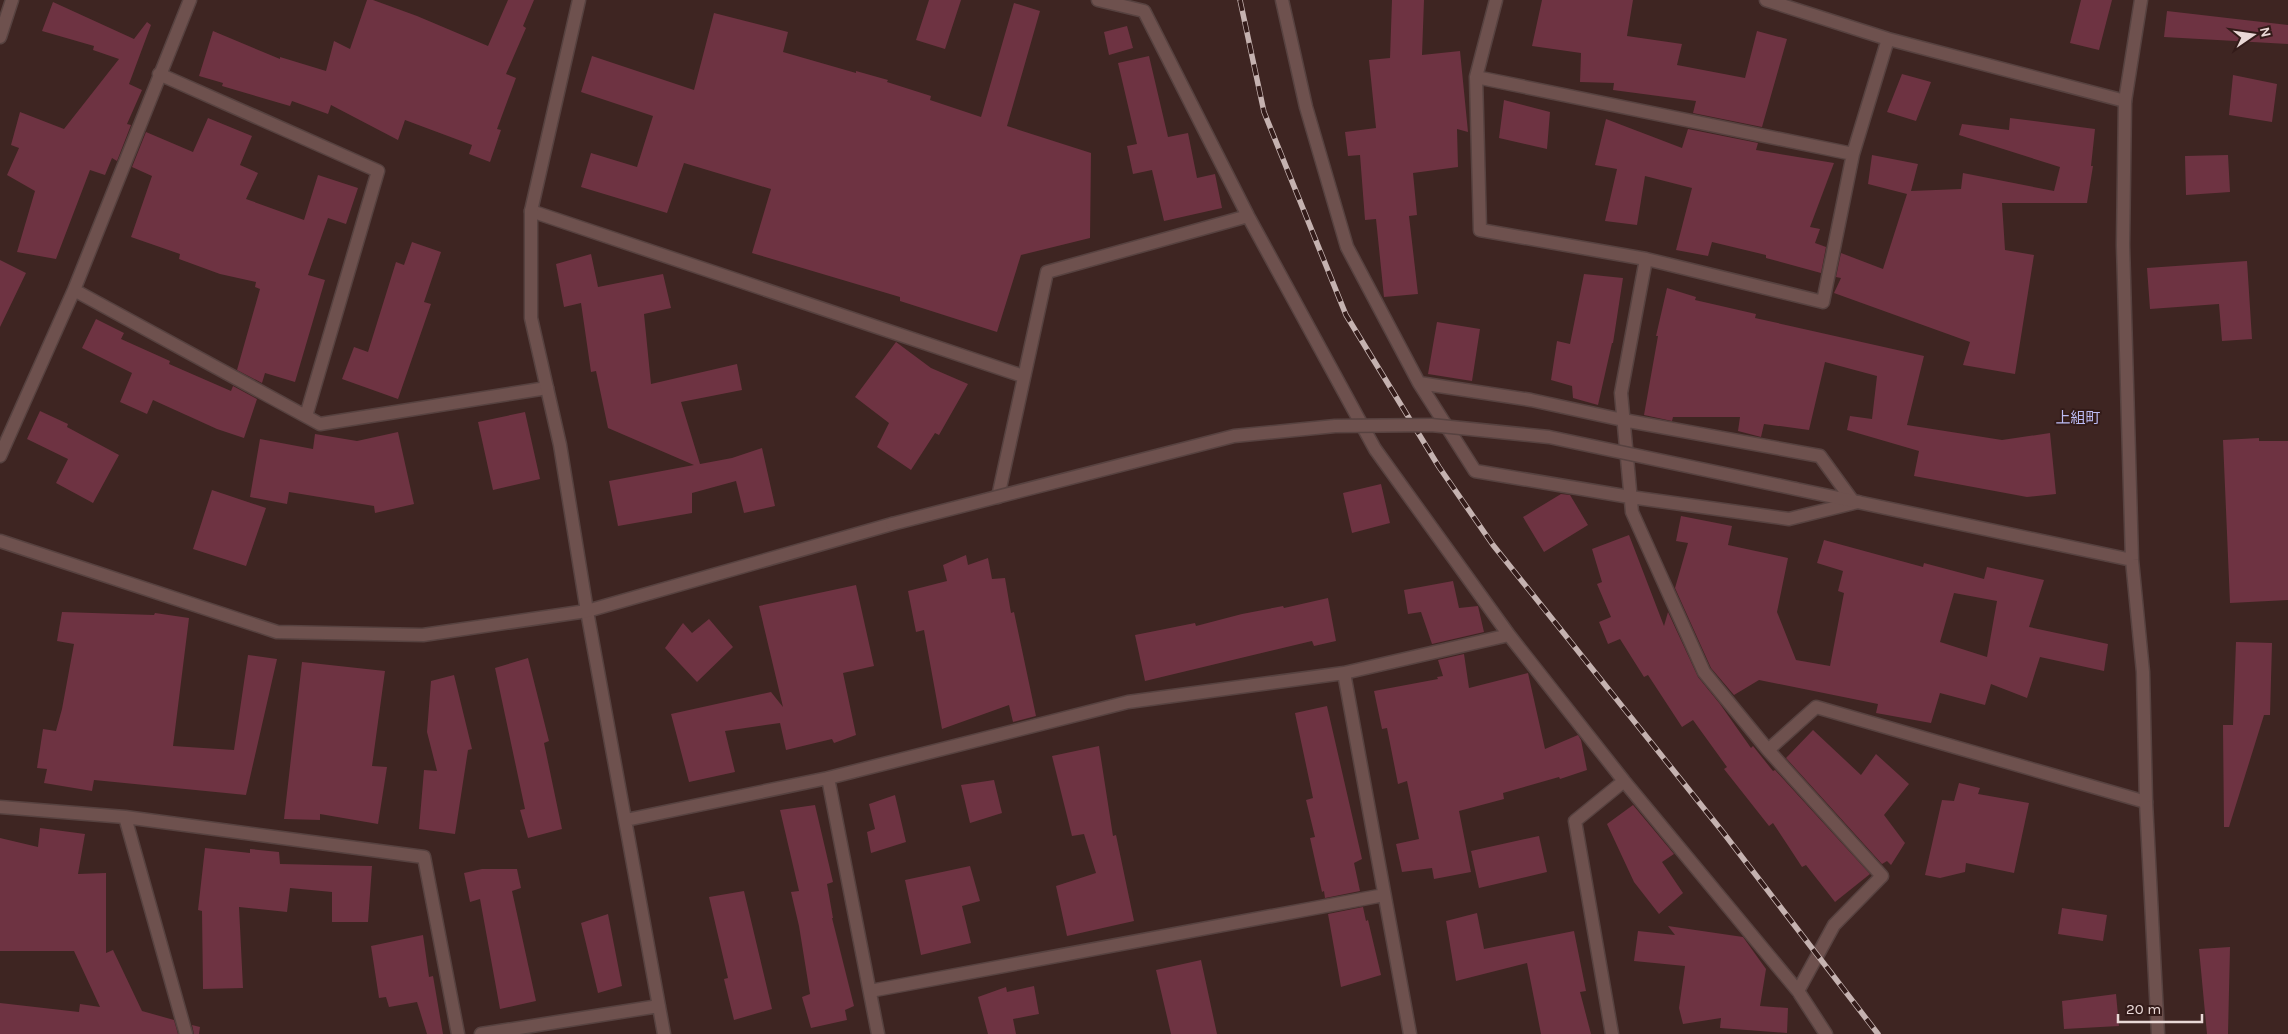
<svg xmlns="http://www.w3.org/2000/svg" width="2288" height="1034" font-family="Karla,'Noto Sans JP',sans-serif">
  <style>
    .building { fill: #6e3342; fill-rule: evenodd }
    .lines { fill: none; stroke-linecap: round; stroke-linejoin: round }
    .street-casing { stroke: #574240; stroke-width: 15 }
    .secondary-casing { stroke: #574240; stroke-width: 15 }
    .street { stroke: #6e514e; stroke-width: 12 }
    .secondary { stroke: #6e514e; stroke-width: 12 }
    .rail-casing { stroke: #c5b2b0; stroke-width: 5.5 }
    .rail { stroke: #331b19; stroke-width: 4; stroke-dasharray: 11; stroke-linecap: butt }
    .secondary-bridge-casing { stroke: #574240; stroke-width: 15; stroke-linecap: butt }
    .secondary-bridge { stroke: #6e514e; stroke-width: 12 }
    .labels { text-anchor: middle; stroke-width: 4; stroke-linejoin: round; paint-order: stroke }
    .neighbourhood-label { font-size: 15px; fill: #bcbbf4; stroke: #331b19 }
  </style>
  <rect width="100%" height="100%" fill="#3e2522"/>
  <!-- building -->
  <path class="building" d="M 367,0 L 373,0 L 417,16 L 488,46 L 508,0 L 534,0 L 523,26 L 526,28 L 506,74 L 516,78 L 497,129 L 501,130 L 490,162 L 469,154 L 472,145 L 405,120 L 398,140 L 331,105 L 328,114 L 292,101 L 290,106 L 222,86 L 223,83 L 199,76 L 213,31 L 280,59 L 280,57 L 326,71 L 334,41 L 350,49 Z
    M 929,0 L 961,0 L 945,49 L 916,40 Z
    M 1392,0 L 1424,0 L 1422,55 L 1460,51 L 1468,132 L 1457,129 L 1458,167 L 1413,173 L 1417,215 L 1409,216 L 1418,294 L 1384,297 L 1376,219 L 1365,220 L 1360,155 L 1348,156 L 1345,132 L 1376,128 L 1369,60 L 1390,58 Z
    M 1542,0 L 1633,0 L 1627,36 L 1682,44 L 1677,65 L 1745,78 L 1757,31 L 1787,39 L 1762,127 L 1693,113 L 1696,101 L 1613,90 L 1614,83 L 1580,82 L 1581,53 L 1532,46 Z
    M 2081,0 L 2112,0 L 2099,50 L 2070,43 Z
    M 53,2 L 134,39 L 147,22 L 151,25 L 129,84 L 142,90 L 127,124 L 131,125 L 117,161 L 112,158 L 105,175 L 90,170 L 56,259 L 17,252 L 35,191 L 7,175 L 19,148 L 11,145 L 20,112 L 64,129 L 119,59 L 93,50 L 94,46 L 42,31 Z
    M 1014,3 L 1040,11 L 1007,126 L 1091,153 L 1090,238 L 1021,255 L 997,332 L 900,301 L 900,297 L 752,253 L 771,189 L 684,163 L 667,213 L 581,187 L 591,153 L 637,167 L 653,116 L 581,92 L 592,56 L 694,90 L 714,13 L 788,32 L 783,52 L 856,73 L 856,71 L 888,80 L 887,82 L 931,96 L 930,100 L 981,117 Z
    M 2167,11 L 2288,25 L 2288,44 L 2164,37 Z
    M 1127,26 L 1133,48 L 1109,55 L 1104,32 Z
    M 1149,56 L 1168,137 L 1188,133 L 1197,178 L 1215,174 L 1222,208 L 1164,221 L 1152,170 L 1133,174 L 1127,146 L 1137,144 L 1118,63 Z
    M 1902,74 L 1931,82 L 1916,121 L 1887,112 Z
    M 2233,75 L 2277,84 L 2272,122 L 2229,115 Z
    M 1504,100 L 1550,112 L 1547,149 L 1499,138 Z
    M 208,118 L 252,136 L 240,165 L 258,173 L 246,199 L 304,220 L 318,175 L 358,188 L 346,224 L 328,218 L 308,275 L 325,280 L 295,382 L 265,373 L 262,383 L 237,370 L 260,289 L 255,287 L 256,282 L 220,274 L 179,259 L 180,254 L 131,237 L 152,176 L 132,167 L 146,132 L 193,152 Z
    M 2010,118 L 2095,129 L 2091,166 L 2093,166 L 2087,203 L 2002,203 L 2005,250 L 2034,255 L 2015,374 L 1963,365 L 1970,342 L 1834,293 L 1841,278 L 1836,277 L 1841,253 L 1883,269 L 1907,194 L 1868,184 L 1872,155 L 1918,164 L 1911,191 L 1961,189 L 1963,173 L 2054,191 L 2060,167 L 1959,135 L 1962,124 L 2009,130 Z
    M 1606,119 L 1682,148 L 1688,129 L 1758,143 L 1756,150 L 1834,163 L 1810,227 L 1820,229 L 1815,243 L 1826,247 L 1821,273 L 1766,258 L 1766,255 L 1712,242 L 1708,256 L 1676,250 L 1692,188 L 1645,176 L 1637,225 L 1605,221 L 1617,169 L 1595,165 Z
    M 2228,155 L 2230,192 L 2186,195 L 2185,156 Z
    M 412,242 L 441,252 L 424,302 L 431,304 L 398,399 L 342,379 L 354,347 L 368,352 L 396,262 L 404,265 Z
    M 591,254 L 598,287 L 663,274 L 671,308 L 644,314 L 651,384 L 737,364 L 742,390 L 681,402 L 700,464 L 732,458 L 762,448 L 775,506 L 744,513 L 736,481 L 692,493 L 692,513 L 618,526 L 609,481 L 694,465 L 608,428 L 596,371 L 591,372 L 581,303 L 564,307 L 556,264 Z
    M 0,260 L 26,273 L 0,327 Z
    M 2247,261 L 2252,339 L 2222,341 L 2219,304 L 2150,309 L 2147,268 Z
    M 1584,274 L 1623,278 L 1613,343 L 1612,343 L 1598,405 L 1573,398 L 1572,386 L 1551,380 L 1557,341 L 1570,344 Z
    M 1667,288 L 1696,297 L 1695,300 L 1756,314 L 1755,318 L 1924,356 L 1907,425 L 2002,440 L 2050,433 L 2056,494 L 2027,497 L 1914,476 L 1919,451 L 1847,430 L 1850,416 L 1872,419 L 1877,376 L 1825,362 L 1809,430 L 1764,424 L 1761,437 L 1738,431 L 1740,417 L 1673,417 L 1672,421 L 1644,415 L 1658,336 L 1656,336 Z
    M 96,319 L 124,333 L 121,339 L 170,361 L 169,364 L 231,391 L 233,386 L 257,399 L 244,438 L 217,429 L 153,400 L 147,414 L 120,402 L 132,373 L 82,348 Z
    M 1437,322 L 1480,329 L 1472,381 L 1428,374 Z
    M 896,342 L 931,368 L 968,384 L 939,435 L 935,433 L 911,470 L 877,447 L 889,423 L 855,397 Z
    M 40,411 L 68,424 L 67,427 L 119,455 L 93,503 L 56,483 L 68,459 L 27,439 Z
    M 525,412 L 540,479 L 493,490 L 478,422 Z
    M 398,432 L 414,504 L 375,513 L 374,506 L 289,492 L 287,504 L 250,497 L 260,439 L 313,449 L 315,434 L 357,441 Z
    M 2259,438 L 2259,441 L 2288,441 L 2288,600 L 2230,603 L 2223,440 Z
    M 1381,484 L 1390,523 L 1352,533 L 1343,493 Z
    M 212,490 L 266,508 L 246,566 L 193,549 Z
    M 1561,494 L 1570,495 L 1588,525 L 1544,552 L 1523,517 Z
    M 1681,516 L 1732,526 L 1728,545 L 1788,558 L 1777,612 L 1796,660 L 1830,666 L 1844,593 L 1838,591 L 1843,571 L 1817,563 L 1824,540 L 1923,567 L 1924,563 L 1984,579 L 1987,567 L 2044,580 L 2029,627 L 2108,644 L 2104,671 L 2040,657 L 2027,698 L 1991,684 L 1985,705 L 1940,693 L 1931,723 L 1876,713 L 1878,704 L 1759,680 L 1734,695 L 1711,668 L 1675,588 L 1688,543 L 1676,541 ZM 1954,593 L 1997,601 L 1987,657 L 1940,642 Z
    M 1629,535 L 1664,626 L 1668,612 L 1698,677 L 1720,704 L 1751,748 L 1753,746 L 1773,771 L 1775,770 L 1870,874 L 1835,902 L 1806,865 L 1802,867 L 1773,823 L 1769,826 L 1724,769 L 1727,767 L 1693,720 L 1682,727 L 1648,675 L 1644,677 L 1620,639 L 1608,644 L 1599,622 L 1611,617 L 1597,584 L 1602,582 L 1592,549 Z
    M 966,555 L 968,565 L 988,558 L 992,579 L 1005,578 L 1011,613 L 1014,612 L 1036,716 L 1013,722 L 1009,705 L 942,729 L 924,630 L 916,632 L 908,591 L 947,581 L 943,565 Z
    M 1453,581 L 1459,608 L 1478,606 L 1484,632 L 1432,644 L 1421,612 L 1408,614 L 1404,590 Z
    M 856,585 L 874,666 L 843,673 L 856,735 L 834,743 L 832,739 L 786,750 L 780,723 L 725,731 L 735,772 L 689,782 L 671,714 L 771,692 L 783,707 L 759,606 Z
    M 1328,598 L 1336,641 L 1314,646 L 1312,641 L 1145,681 L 1135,635 L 1195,623 L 1196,626 L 1242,614 L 1283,606 L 1284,608 Z
    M 62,612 L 154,615 L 155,613 L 189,618 L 173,746 L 234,750 L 248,655 L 277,659 L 246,795 L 94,780 L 92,791 L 44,783 L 47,769 L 37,768 L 43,729 L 56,731 L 62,709 L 74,644 L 57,641 Z
    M 709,619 L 733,647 L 697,682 L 665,648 L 683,623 L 692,633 Z
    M 2236,642 L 2272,643 L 2270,715 L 2264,715 L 2229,827 L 2224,827 L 2223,725 L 2233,725 Z
    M 1464,654 L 1469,688 L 1528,673 L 1545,749 L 1578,735 L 1581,740 L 1587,770 L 1560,779 L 1559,777 L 1503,793 L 1504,799 L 1459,811 L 1471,872 L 1434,879 L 1432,868 L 1402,872 L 1396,844 L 1419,839 L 1407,781 L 1398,784 L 1387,728 L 1382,729 L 1374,691 L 1438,679 L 1437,677 L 1443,676 L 1438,660 Z
    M 528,658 L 549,741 L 544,743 L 562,829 L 528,838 L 520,810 L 525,809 L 495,668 Z
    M 302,662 L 385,671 L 372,766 L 387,767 L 378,824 L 320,814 L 320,820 L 284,819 Z
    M 454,675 L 472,749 L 468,750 L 455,834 L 419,829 L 424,770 L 437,771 L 427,732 L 431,681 Z
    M 1327,706 L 1362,859 L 1354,863 L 1360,891 L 1325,898 L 1324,891 L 1322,892 L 1310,838 L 1315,837 L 1306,800 L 1313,798 L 1295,713 Z
    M 1813,730 L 1861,775 L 1876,754 L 1909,784 L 1884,815 L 1905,843 L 1891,865 L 1887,861 L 1882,864 L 1786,758 Z
    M 1099,746 L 1113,836 L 1116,835 L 1134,921 L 1067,936 L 1056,886 L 1096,873 L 1084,834 L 1072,836 L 1052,756 Z
    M 994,780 L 1002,813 L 970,823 L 961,785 Z
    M 1959,783 L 1980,788 L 1978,794 L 2029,803 L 2014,873 L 1966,863 L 1965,872 L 1940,878 L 1925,875 L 1942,800 L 1954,801 Z
    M 895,795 L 906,842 L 871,853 L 867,832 L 875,829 L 869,804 Z
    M 815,805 L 833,882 L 827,884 L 833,918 L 832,918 L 854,1006 L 845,1010 L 847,1020 L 811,1028 L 802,997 L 810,994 L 799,926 L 791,892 L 799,891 L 780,810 Z
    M 1633,805 L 1674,854 L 1662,862 L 1683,893 L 1659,914 L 1634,882 L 1607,824 Z
    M 40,828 L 85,834 L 78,874 L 106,873 L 106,953 L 113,950 L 142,1011 L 174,1020 L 178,1034 L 0,1034 L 0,1003 L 79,1012 L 80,1004 L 100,1007 L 74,951 L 0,951 L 0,838 L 38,847 Z
    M 1539,836 L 1547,872 L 1479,888 L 1471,851 Z
    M 205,848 L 250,853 L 250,849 L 279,852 L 280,864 L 372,866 L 368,922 L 332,922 L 332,892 L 290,888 L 287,912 L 239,907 L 243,988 L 203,989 L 202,911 L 198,910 Z
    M 970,866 L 980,901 L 962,906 L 971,943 L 921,955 L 905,880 Z
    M 482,869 L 517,869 L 521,888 L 512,891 L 536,1001 L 500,1009 L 480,899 L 470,902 L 464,873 Z
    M 744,891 L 772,1009 L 734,1020 L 724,979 L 728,978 L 709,897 Z
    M 1363,907 L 1366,921 L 1368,920 L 1381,975 L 1341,987 L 1328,914 Z
    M 2062,908 L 2107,915 L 2103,941 L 2058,934 Z
    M 1477,913 L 1484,949 L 1574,931 L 1586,991 L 1580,992 L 1591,1034 L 1541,1034 L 1527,963 L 1456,981 L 1446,921 Z
    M 608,914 L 622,986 L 598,993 L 581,923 Z
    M 1668,926 L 1743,937 L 1766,969 L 1760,1006 L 1788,1008 L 1787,1033 L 1720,1028 L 1721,1018 L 1683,1024 L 1679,1008 L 1685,966 L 1634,961 L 1638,931 L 1675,935 Z
    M 423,935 L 429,977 L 433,976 L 443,1034 L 427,1034 L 417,1002 L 389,1007 L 386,997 L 379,998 L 371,946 Z
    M 2230,947 L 2228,1034 L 2207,1034 L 2199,949 Z
    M 1201,960 L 1217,1034 L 1171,1034 L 1156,970 Z
    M 1034,986 L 1039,1014 L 1013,1019 L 1016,1034 L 988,1034 L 978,997 L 1006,987 L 1007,992 Z
    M 2116,994 L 2119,1026 L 2064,1029 L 2062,1001 Z
    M 192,1025 L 200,1027 L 199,1034 L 194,1034 Z"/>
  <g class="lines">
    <!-- street casing -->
    <g class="street-casing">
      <path id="street" d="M 1098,0 L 1144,11 L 1248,216 L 1375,449 L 1509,635 L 1624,781 L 1798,991 L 1826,1034
        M 1282,0 L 1306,107 L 1347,247 L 1419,383
        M 1496,0 L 1476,77 L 1480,230 L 1646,259 L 1823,302 L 1853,154 L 1888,39
        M 1766,0 L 1888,39 L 2125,101
        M 0,37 L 12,0
        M 159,74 L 378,171 L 306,416
        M 1476,77 L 1853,154
        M 531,211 L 1023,376
        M 1646,259 L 1621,393 L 1632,512 L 1704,672 L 1768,750
        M 74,290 L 320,424 L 547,388
        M 0,456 L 74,290 L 190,0
        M 998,497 L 1047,272 L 1248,216
        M 1852,500 L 1820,456 L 1623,420 L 1531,400 L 1419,383 L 1475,471 L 1630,497 L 1789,519 L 1858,502
        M 587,611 L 664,1034
        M 1344,673 L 1410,1034
        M 828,778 L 878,1034
        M 0,807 L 125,817 L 186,1034
        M 125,817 L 424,857 L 458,1034
        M 626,820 L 828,778 L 1128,702 L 1344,673 L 1509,635
        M 870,991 L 1384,895
        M 1798,991 L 1834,925 L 1882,876 L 1768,750 L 1816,707 L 2146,802
        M 481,1034 L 659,1006
        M 1612,1034 L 1575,821 L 1624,781"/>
    </g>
    <!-- secondary casing -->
    <g class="secondary-casing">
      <path id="secondary" d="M 579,0 L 531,211 L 531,318 L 560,445 L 587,611
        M 2141,0 L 2125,101 L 2123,245 L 2132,560 L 2143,672 L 2146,802 L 2158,1034
        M 1796,489 L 2132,560
        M 0,541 L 277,632 L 423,635 L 587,611 L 892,524"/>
    </g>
    <!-- street -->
    <use href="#street" class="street"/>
    <!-- secondary -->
    <use href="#secondary" class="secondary"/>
    <!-- rail casing -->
    <g class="rail-casing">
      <path id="rail" d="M 1240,0 L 1264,112 L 1346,315 L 1439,467 L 1493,545 L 1722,831 L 1878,1034"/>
    </g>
    <!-- rail -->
    <use href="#rail" class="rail"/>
    <!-- secondary-bridge casing -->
    <g class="secondary-bridge-casing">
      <path id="secondary-bridge" d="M 892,524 L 1234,436 L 1335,426 L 1431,425 L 1549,437 L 1796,489"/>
    </g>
    <!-- secondary-bridge -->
    <use href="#secondary-bridge" class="secondary-bridge"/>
  </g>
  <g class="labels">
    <!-- neighbourhood labels -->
    <g class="neighbourhood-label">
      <text x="2078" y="423">上組町</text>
    </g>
  </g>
  <!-- north arrow -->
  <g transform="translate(2253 35) rotate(77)" stroke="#331b19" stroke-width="4" paint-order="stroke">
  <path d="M0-4L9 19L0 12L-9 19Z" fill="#e9d8d6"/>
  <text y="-8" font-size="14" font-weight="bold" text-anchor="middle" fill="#e9d8d6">N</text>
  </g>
  <!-- scale -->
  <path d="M2118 1014v8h84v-8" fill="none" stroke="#e9d8d6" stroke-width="2.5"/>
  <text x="2126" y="1014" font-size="15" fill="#e9d8d6" stroke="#331b19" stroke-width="4" paint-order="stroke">20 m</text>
</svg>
